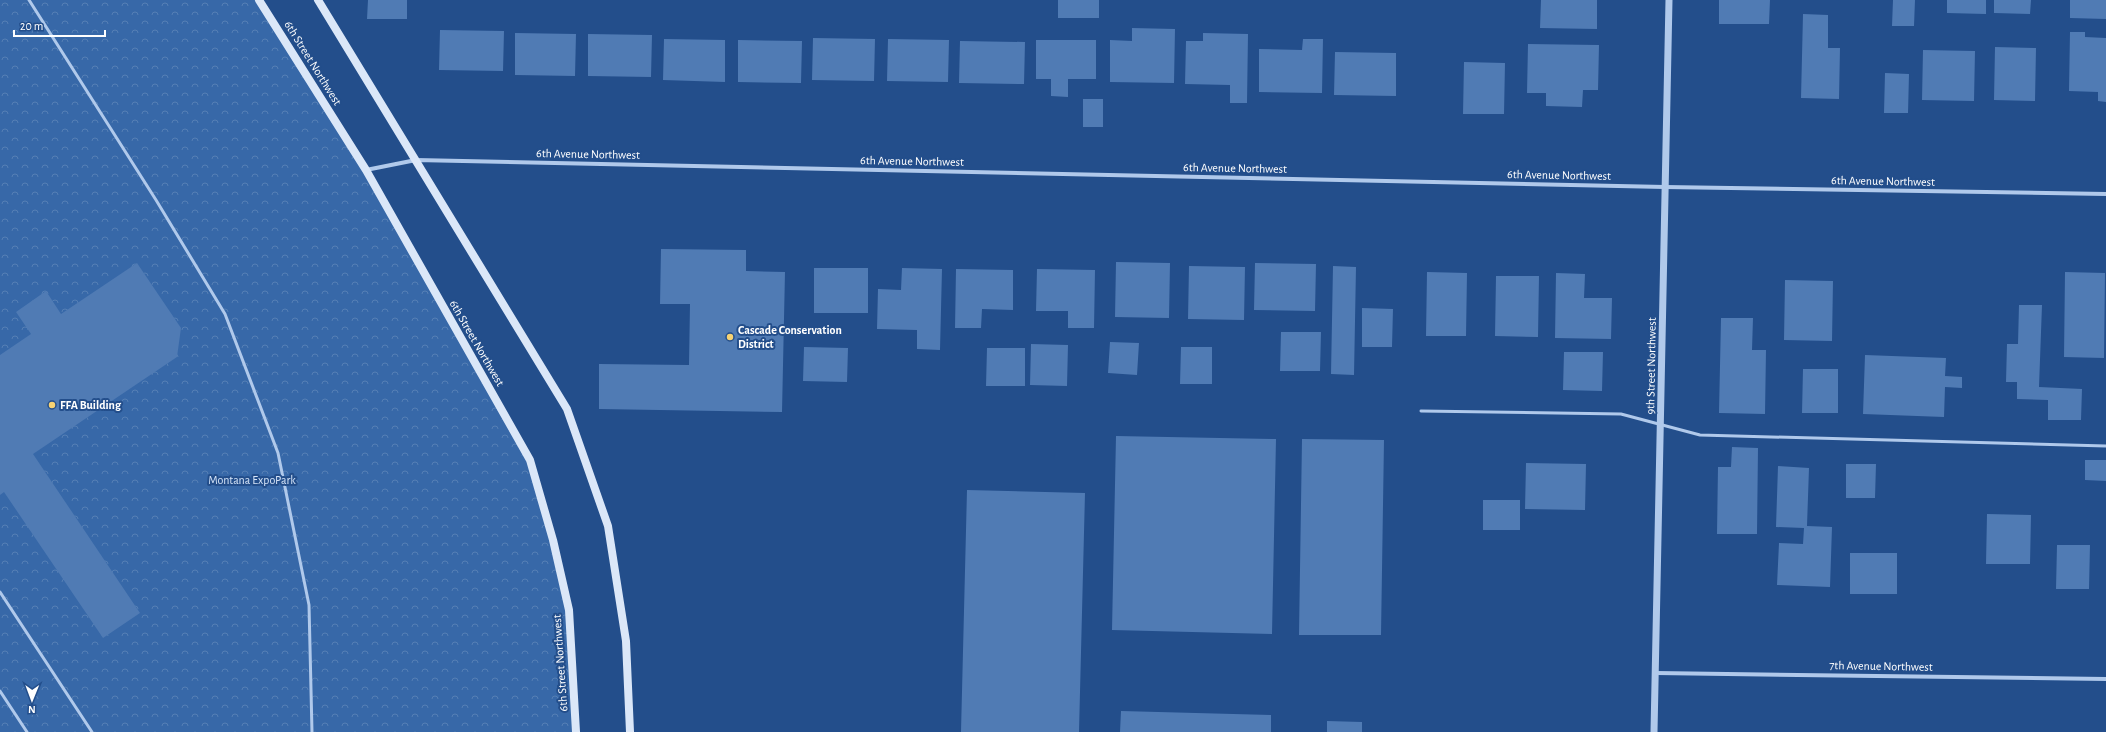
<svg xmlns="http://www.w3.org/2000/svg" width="2106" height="732" font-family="'Alegreya Sans',sans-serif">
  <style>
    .park { fill: url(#park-crowns) }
    .building { fill: #507bb4 }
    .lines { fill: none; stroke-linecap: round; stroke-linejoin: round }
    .service { stroke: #b0c9eb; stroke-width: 3 }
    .minor { stroke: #b0c9eb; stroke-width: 4 }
    .tertiary { stroke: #b0c9eb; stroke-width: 7 }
    .secondary { stroke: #dbe7f8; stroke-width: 8 }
    .poi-dot { fill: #f6d273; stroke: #234e8b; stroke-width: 1.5 }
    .labels { text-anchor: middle; stroke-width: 4; stroke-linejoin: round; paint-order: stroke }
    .street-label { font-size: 12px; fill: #fff; stroke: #234e8b }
    .poi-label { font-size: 12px; font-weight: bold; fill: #fff; stroke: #234e8b; text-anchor: start }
    .park-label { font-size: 12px; fill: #d5e4f8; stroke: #234e8b }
  </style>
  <defs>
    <pattern id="park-crowns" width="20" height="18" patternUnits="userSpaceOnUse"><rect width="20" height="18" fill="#3768a8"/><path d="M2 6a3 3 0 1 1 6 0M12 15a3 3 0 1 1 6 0" fill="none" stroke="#557fb5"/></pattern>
  </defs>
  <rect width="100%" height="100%" fill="#234e8b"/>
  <!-- park -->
  <path class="park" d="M 0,0 L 259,0 L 366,170 L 530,460 L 569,610 L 576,732 L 0,732 Z"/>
  <!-- building -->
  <path class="building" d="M 368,0 L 407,0 L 407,19 L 367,19 Z
    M 1058,0 L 1099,0 L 1099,18 L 1058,18 Z
    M 1541,0 L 1597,0 L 1597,29 L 1540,28 Z
    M 1719,0 L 1770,0 L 1769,24 L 1719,24 Z
    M 1893,0 L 1915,0 L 1914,26 L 1892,26 Z
    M 1947,0 L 1986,0 L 1986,14 L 1947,13 Z
    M 1994,0 L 2031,0 L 2030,14 L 1994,13 Z
    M 2070,0 L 2106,0 L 2106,19 L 2070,18 Z
    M 1803,14 L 1828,15 L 1828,48 L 1840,48 L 1839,99 L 1801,98 Z
    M 1132,28 L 1175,29 L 1174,83 L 1110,82 L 1110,40 L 1132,41 Z
    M 440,30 L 504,31 L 503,71 L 439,70 Z
    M 2070,32 L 2085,32 L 2085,37 L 2106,38 L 2106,102 L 2098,101 L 2098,92 L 2069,91 Z
    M 515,33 L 576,34 L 575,76 L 515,75 Z
    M 1203,33 L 1248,34 L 1247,103 L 1230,103 L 1230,85 L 1185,84 L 1186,41 L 1203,41 Z
    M 588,34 L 652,35 L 651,77 L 588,76 Z
    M 813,38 L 875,39 L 874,81 L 812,80 Z
    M 664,39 L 725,40 L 725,82 L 663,80 Z
    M 888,39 L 949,40 L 948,82 L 887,81 Z
    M 1303,39 L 1323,39 L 1322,93 L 1259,92 L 1259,49 L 1302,50 Z
    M 738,40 L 802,41 L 801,83 L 738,82 Z
    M 1036,40 L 1096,40 L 1096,79 L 1068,79 L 1068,97 L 1051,96 L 1051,79 L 1036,79 Z
    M 960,41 L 1025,42 L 1024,84 L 959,83 Z
    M 1528,44 L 1599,45 L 1598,90 L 1583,90 L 1582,107 L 1546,106 L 1546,93 L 1527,93 Z
    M 1995,47 L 2036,48 L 2035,101 L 1994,100 Z
    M 1923,50 L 1975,51 L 1974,101 L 1922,100 Z
    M 1335,52 L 1396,53 L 1396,96 L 1334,95 Z
    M 1464,62 L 1505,63 L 1504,114 L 1463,114 Z
    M 1885,73 L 1909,74 L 1908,113 L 1884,113 Z
    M 1083,99 L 1103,99 L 1103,127 L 1083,127 Z
    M 661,249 L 746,250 L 746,271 L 785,272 L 782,412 L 599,409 L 599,364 L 689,365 L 690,304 L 660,304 Z
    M 1116,262 L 1170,263 L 1169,318 L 1115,317 Z
    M 137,263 L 181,328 L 177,357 L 33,454 L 140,613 L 103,638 L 4,492 L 0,495 L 0,355 L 31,334 L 16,312 L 46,291 L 61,314 Z
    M 1255,263 L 1316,264 L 1315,311 L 1254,310 Z
    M 1189,266 L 1245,267 L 1244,320 L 1188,319 Z
    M 1333,266 L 1356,267 L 1354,375 L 1331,374 Z
    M 814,268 L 868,268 L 868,313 L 814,313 Z
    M 902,268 L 942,269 L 940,350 L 917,349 L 917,330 L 877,329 L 878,289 L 901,290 Z
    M 956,269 L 1013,270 L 1013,310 L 982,309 L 981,328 L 955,328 Z
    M 1037,269 L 1095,270 L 1094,328 L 1068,328 L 1068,311 L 1036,311 Z
    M 1427,272 L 1467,273 L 1466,336 L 1426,336 Z
    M 2065,272 L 2105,273 L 2104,358 L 2064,357 Z
    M 1556,273 L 1585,274 L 1584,298 L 1612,298 L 1611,339 L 1555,338 Z
    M 1496,276 L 1539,276 L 1538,337 L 1495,336 Z
    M 1785,280 L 1833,281 L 1832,341 L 1784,340 Z
    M 2019,305 L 2042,305 L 2039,387 L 2082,389 L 2081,420 L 2048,420 L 2048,400 L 2017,399 L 2017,382 L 2006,382 L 2007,344 L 2018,344 Z
    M 1362,308 L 1393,309 L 1392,347 L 1362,347 Z
    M 1721,318 L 1753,318 L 1752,350 L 1766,350 L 1765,414 L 1719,413 Z
    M 1281,332 L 1321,332 L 1320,371 L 1280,371 Z
    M 1110,342 L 1139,343 L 1137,375 L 1108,373 Z
    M 1031,344 L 1068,345 L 1067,386 L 1030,385 Z
    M 804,347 L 848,348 L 847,382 L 803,381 Z
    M 1181,347 L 1212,347 L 1212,384 L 1180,384 Z
    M 987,348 L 1025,348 L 1025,386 L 986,386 Z
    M 1564,352 L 1603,352 L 1602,391 L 1563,390 Z
    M 1865,355 L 1946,358 L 1945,376 L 1962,377 L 1962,388 L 1945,387 L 1944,417 L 1863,414 Z
    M 1803,369 L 1838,369 L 1838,413 L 1802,413 Z
    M 1116,436 L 1276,439 L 1272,634 L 1112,630 Z
    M 1302,439 L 1384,440 L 1381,635 L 1299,635 Z
    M 1732,447 L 1758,448 L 1757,534 L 1717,534 L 1718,467 L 1731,467 Z
    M 2085,460 L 2106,460 L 2106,481 L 2085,480 Z
    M 1526,463 L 1586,464 L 1585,510 L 1525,509 Z
    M 1846,464 L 1876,464 L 1875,498 L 1846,498 Z
    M 1778,466 L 1809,468 L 1807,526 L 1832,527 L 1830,587 L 1777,585 L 1779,543 L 1803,544 L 1804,528 L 1776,527 Z
    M 967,490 L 1085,493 L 1079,732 L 961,732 Z
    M 1483,500 L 1520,500 L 1520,530 L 1483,530 Z
    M 1987,514 L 2031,515 L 2030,564 L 1986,564 Z
    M 2057,545 L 2090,545 L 2089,589 L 2056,589 Z
    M 1850,553 L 1897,553 L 1897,594 L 1850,594 Z
    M 1121,711 L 1271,715 L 1271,732 L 1120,732 Z
    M 1327,721 L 1362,722 L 1362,732 L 1327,732 Z"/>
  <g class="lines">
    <!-- service -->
    <path class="service" d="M 29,0 L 156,200 L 225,314 L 278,453 L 309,605 L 312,732
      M 1421,411 L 1621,414 L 1700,435 L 2106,446
      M 0,592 L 92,732
      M 0,691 L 27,732"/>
    <!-- minor -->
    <path class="minor" d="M 366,170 L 416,160 L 1665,187 L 2106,194
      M 1656,673 L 2106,679"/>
    <!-- tertiary -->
    <path class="tertiary" d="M 1654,732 L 1669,0"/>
    <!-- secondary -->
    <path class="secondary" d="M 259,0 L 366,170 L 530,460 L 553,540 L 569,610 L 576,732
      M 318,0 L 567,409 L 608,526 L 626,641 L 630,732"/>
  </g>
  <!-- markers -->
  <g class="poi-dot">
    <circle cx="730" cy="337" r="4"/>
    <circle cx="52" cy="405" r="4"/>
  </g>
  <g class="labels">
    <!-- street labels -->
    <g class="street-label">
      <text transform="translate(313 63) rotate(58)" y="4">6th Street Northwest</text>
      <text transform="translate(588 154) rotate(1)" y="4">6th Avenue Northwest</text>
      <text transform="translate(912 161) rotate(1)" y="4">6th Avenue Northwest</text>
      <text transform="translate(1235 168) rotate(1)" y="4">6th Avenue Northwest</text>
      <text transform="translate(1559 175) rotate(1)" y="4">6th Avenue Northwest</text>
      <text transform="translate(1883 181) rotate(1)" y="4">6th Avenue Northwest</text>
      <text transform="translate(477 343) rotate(60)" y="4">6th Street Northwest</text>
      <text transform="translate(1651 366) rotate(-89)" y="4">9th Street Northwest</text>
      <text transform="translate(560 663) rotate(-94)" y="4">6th Street Northwest</text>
      <text transform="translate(1881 666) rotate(1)" y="4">7th Avenue Northwest</text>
    </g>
    <!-- poi labels -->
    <g class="poi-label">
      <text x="738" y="334">Cascade Conservation<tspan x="738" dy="14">District</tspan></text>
      <text x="60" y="409">FFA Building</text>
    </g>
    <!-- park labels -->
    <g class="park-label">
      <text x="252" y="484">Montana ExpoPark</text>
    </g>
  </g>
  <!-- north arrow -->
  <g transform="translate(32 700) rotate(181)" stroke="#234e8b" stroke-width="3" paint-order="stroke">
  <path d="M0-3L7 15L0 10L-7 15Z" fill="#ffffff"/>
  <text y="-6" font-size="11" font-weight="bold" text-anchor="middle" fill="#ffffff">N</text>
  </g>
  <!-- scale -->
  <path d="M14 30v6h91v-6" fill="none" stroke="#ffffff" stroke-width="2"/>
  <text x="20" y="30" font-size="12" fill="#ffffff" stroke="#234e8b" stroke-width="3" paint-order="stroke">20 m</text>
</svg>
